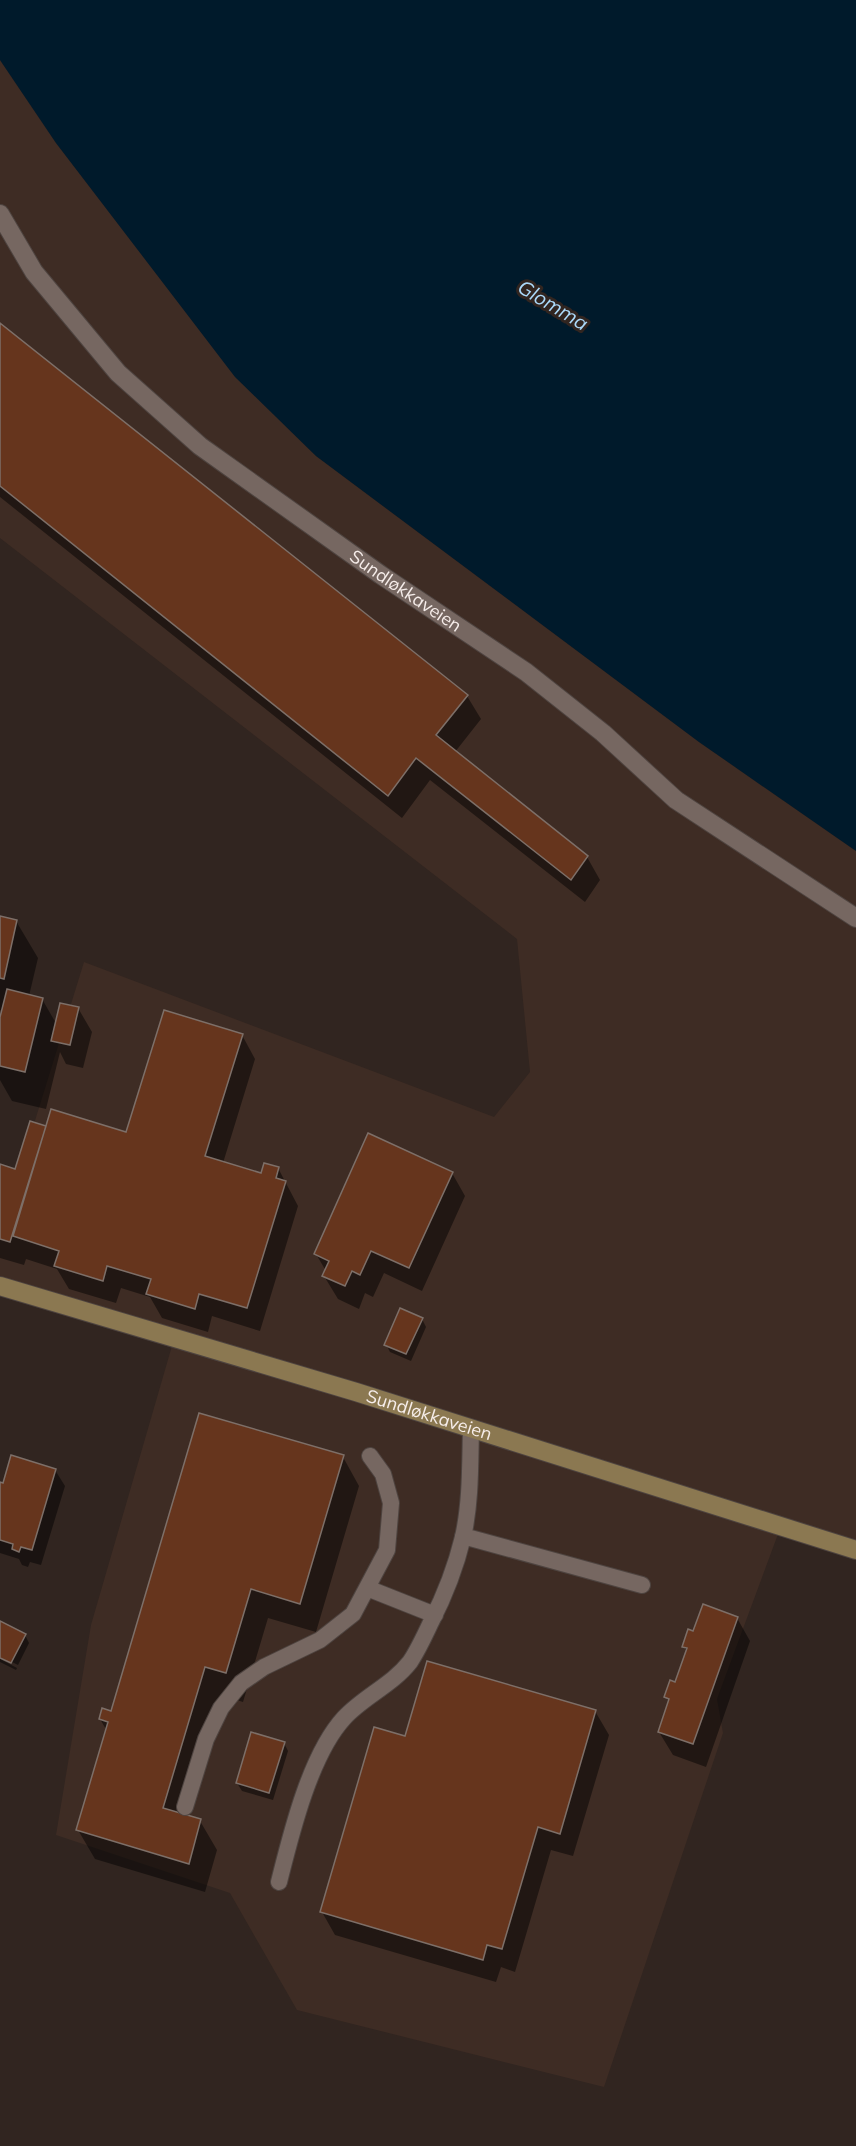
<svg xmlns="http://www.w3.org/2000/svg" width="856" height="2146" font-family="Mulish,sans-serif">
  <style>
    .built { fill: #3e2c24 }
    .water { fill: #001a2b }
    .shadow { fill: #0007 }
    .building { fill: #66351d; stroke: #7d6f68; stroke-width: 1.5 }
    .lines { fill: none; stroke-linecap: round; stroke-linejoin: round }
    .service-casing { stroke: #4e4440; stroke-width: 18 }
    .minor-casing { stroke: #4e4440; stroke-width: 20 }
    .secondary-casing { stroke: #4e4440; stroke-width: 20 }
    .service { stroke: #766761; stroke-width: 16 }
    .minor { stroke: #766761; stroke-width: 18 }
    .secondary { stroke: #8b7851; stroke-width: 18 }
    .labels { text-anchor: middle; stroke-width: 6; stroke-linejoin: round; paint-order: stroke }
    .street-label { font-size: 18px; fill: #f6edea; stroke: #312520 }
    .water-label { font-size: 20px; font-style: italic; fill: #abd9f9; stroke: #312520 }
  </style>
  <rect width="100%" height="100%" fill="#312520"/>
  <!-- built -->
  <path class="built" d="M 0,60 L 56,143 L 235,376 L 316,456 L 699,742 L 856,851 L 856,1550 L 781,1526 L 717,1699 L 723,1733 L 604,2087 L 297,2010 L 230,1893 L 56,1835 L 91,1625 L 174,1339 L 0,1286 L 0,1234 L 84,962 L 494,1117 L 530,1072 L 517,939 L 0,538 Z"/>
  <!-- water -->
  <path class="water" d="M 0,0 L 856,0 L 856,851 L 699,742 L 316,456 L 235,377 L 56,143 L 0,60 Z"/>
  <!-- shadow -->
  <path class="shadow" d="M 0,324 L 467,696 L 481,719 L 455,752 L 587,857 L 600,880 L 585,902 L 430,780 L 402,818 L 0,497 Z
    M 0,917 L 16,921 L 38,958 L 29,996 L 42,999 L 57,1025 L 78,1008 L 92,1032 L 83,1068 L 66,1064 L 60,1052 L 46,1109 L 12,1101 L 0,1080 L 0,1023 L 3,1011 L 0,1010 Z
    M 242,1035 L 255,1059 L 223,1163 L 262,1175 L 278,1168 L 298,1206 L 260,1331 L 212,1316 L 208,1332 L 162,1318 L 150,1297 L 121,1288 L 116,1303 L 69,1289 L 57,1269 L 26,1259 L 24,1265 L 0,1258 L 0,1166 L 16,1171 L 47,1128 L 127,1134 Z
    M 452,1173 L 465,1196 L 422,1291 L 384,1273 L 373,1297 L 365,1293 L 359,1309 L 338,1299 L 324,1276 L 326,1271 L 316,1254 Z
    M 422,1319 L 426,1327 L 411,1361 L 390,1352 L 386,1344 Z
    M 343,1457 L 359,1486 L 316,1632 L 268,1618 L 243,1702 L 221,1695 L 186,1816 L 200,1821 L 217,1850 L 205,1892 L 95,1859 L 78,1830 L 107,1731 L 100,1719 L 112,1713 Z
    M 55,1470 L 65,1486 L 41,1565 L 30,1562 L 28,1567 L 22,1565 L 19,1559 L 0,1553 L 0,1484 Z
    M 737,1618 L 750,1641 L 706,1767 L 673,1755 L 659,1732 L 669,1702 L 666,1697 L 676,1684 L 687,1653 L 684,1646 Z
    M 0,1623 L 25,1635 L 29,1643 L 18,1665 L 0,1656 Z
    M 0,1659 L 17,1668 L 16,1670 L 0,1662 Z
    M 595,1711 L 609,1735 L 573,1856 L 551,1850 L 515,1972 L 501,1967 L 496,1982 L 335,1935 L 322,1912 L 406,1737 Z
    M 284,1743 L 288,1751 L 273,1800 L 242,1791 L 237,1783 Z"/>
  <!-- building -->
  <path class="building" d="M 0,323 L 468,695 L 436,735 L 588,856 L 571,880 L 416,758 L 388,796 L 0,486 Z
    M 0,916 L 17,920 L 4,979 L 0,978 Z
    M 7,989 L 43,998 L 25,1072 L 0,1066 L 0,1017 Z
    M 60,1003 L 79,1007 L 70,1045 L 51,1041 Z
    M 164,1010 L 243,1034 L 205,1156 L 261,1173 L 264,1163 L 279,1167 L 276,1178 L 286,1181 L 247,1308 L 199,1294 L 195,1309 L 146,1294 L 151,1279 L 107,1266 L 103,1281 L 54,1266 L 59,1251 L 13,1236 L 51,1109 L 126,1132 Z
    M 30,1121 L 46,1126 L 10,1242 L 0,1239 L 0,1164 L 15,1169 Z
    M 368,1133 L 453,1172 L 409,1268 L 371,1251 L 360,1275 L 352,1271 L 345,1286 L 322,1276 L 329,1261 L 314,1254 Z
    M 400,1308 L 423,1318 L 406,1354 L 384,1345 Z
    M 199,1413 L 344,1455 L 300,1604 L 251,1589 L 226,1673 L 205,1667 L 163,1808 L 201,1819 L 189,1864 L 76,1830 L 108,1722 L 99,1719 L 102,1708 L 111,1711 Z
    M 11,1455 L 56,1469 L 32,1550 L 21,1547 L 19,1552 L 12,1549 L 13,1544 L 0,1540 L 0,1482 L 3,1483 Z
    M 703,1604 L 738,1617 L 693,1744 L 658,1732 L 669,1699 L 664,1697 L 670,1680 L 675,1682 L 687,1648 L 682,1647 L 688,1629 L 693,1631 Z
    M 0,1621 L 26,1634 L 11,1663 L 0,1658 Z
    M 427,1661 L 596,1710 L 560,1834 L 538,1827 L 502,1949 L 487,1945 L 483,1960 L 320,1912 L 374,1727 L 405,1736 Z
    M 251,1732 L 285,1742 L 269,1793 L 236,1783 Z"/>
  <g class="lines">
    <!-- service casing -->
    <g class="service-casing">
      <path id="service" d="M 463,1536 L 642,1585
        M 367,1588 L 435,1615
        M 185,1807 L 206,1739 L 221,1708 L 241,1683 L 264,1667 L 320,1640 L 353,1614 L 387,1550 L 391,1503 L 383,1474 L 370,1456
        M 279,1882 C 291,1834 310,1755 344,1718 C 363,1697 392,1685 410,1662 C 418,1650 425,1635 431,1622 C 445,1595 456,1566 463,1537 C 471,1501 470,1464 471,1428"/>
    </g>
    <!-- minor casing -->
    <g class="minor-casing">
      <g id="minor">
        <path id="s1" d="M 0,214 L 34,272 L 118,373 L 200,446 L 381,575 L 526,672 L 603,733 L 676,800 L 856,918"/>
      </g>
    </g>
    <!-- secondary casing -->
    <g class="secondary-casing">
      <g id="secondary">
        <path id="s2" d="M 0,1286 L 356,1392 L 856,1550"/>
      </g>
    </g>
    <!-- service -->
    <use href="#service" class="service"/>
    <!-- minor -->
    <use href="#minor" class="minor"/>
    <!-- secondary -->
    <use href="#secondary" class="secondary"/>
  </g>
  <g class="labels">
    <!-- street labels -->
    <g class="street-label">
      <text dy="6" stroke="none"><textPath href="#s1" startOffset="560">Sundløkkaveien</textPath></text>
      <text dy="6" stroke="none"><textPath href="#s2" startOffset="448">Sundløkkaveien</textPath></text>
    </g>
    <!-- water labels -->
    <g class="water-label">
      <text transform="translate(553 305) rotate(31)" y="7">Glomma</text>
    </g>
  </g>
</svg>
